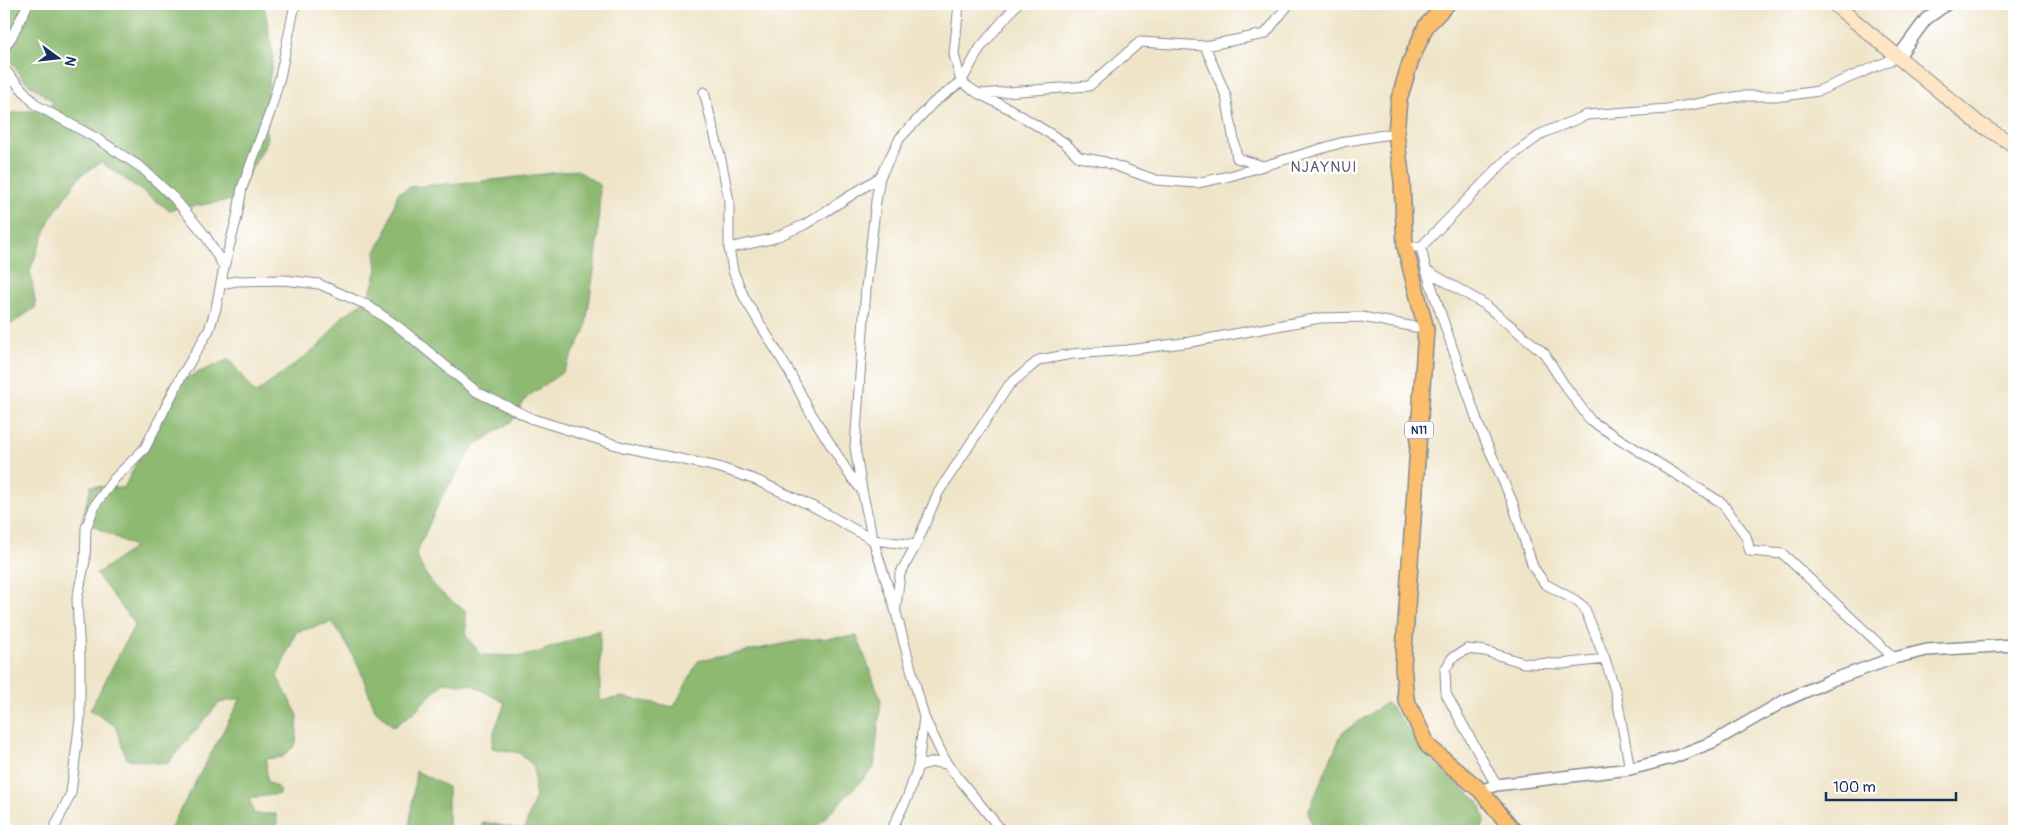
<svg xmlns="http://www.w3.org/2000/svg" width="2018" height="835" font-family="Pangolin,sans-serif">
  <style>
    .forest { fill: #8db971; stroke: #547468 }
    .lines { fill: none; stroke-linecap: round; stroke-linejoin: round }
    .minor-casing { stroke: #858a93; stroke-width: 11 }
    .tertiary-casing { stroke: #858a93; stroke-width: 14 }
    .secondary-casing { stroke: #858a93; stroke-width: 16 }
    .trunk-casing { stroke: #858a93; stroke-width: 18 }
    .minor { stroke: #fff; stroke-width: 9 }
    .tertiary { stroke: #fff; stroke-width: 11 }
    .secondary { stroke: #fde5c5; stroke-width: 14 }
    .trunk { stroke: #fabe6d; stroke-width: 15 }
    .labels { text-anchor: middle; stroke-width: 5; stroke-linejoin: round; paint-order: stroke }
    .shield { fill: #fff; stroke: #5f6d8e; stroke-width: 1 }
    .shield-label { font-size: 11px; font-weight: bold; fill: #1b2f5e }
    .quarter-label { font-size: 15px; letter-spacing: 1px; fill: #5f5b67; stroke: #fff }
  </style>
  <rect width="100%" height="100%" fill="#fff"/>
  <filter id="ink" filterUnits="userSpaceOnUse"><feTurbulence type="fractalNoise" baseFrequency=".02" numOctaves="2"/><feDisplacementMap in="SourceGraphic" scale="10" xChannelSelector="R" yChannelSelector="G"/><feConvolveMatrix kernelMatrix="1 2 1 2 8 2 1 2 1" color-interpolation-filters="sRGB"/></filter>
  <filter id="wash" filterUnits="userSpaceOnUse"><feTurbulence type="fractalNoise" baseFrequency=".0096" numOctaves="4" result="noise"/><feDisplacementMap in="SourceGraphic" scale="20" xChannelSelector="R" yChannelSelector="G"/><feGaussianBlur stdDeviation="1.12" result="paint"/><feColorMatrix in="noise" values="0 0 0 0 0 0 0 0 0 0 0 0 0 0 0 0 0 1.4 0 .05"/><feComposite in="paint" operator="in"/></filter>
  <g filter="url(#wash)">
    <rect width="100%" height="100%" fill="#efe4c8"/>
    <!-- forest -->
    <path class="forest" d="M 5,4 L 264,4 L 273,56 L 265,107 L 267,142 L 248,175 L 238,199 L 169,210 L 101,162 L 80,176 L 50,219 L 30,270 L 36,307 L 4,329 L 4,114 L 47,109 L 53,102 L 23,79 L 4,53 L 6,35 Z
      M 577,170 L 600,185 L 597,250 L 585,331 L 563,372 L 527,397 L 512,421 L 474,446 L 440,500 L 416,554 C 427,582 441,595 466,611 L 466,636 L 481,655 L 522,656 L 533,654 L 600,630 L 600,701 L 623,697 L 674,707 L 698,661 L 803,640 L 857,636 L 881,700 L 874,768 L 812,831 L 480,831 L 483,822 L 524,830 L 535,798 L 534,766 L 519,753 L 492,748 L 494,732 L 505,703 L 472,685 L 444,682 L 415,711 L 394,727 L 375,710 L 361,672 L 348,646 L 332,622 L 296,632 L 277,677 L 298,715 L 296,744 L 283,757 L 266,759 L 267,781 L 280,789 L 279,794 L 249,798 L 254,814 L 276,814 L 278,831 L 169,831 L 241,698 L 219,703 L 167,764 L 127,759 L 115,726 L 90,710 L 135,624 L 96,574 L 135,547 L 82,520 L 91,486 L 124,488 L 153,430 L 170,385 L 229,359 L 255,394 L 319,346 L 343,316 L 368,299 L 377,270 L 375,251 L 385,235 L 398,193 L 410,187 L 484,181 Z
      M 1387,702 L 1437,765 L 1480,803 L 1485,820 L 1481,831 L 1314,831 L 1308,812 L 1342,733 Z
      M 416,771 L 448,787 L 448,831 L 409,831 Z"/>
  </g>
  <g filter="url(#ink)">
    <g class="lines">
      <!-- minor casing -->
      <g class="minor-casing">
        <path id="minor" d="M 959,4 L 954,54 L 961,82 L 979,94 L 1089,86 L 1140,42 L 1205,46 L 1265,34 L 1289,4
          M 1205,46 L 1226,96 L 1237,158 L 1263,166
          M 4,48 L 11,38 L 28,4
          M 4,69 L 36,105 L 96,138 L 142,168 L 174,198 L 205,235 L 224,267
          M 704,92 L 722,164 L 729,201 L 729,248 L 733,271 L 745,299 L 790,373 L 809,410 L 849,474 L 860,488
          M 979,94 L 1010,109 L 1065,143 L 1079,157 L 1105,162 L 1156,180 L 1197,183 L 1230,176 L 1347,141 L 1396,133
          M 1415,247 L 1421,247 L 1506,160 L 1543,133 L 1587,115 L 1667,109 L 1740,96 L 1784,96 L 1818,91 L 1898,57
          M 1421,247 L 1426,270 L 1479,426 L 1512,501 L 1533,567 L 1545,584 L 1575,600 L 1584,607 L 1593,629 L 1605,659 L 1616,693 L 1630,769
          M 729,248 L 771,239 L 804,225 L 880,177
          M 1426,270 L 1484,304 L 1544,353 L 1563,383 L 1591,421 L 1722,503 L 1746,536 L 1750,551 L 1783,554 L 1894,658
          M 221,284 L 237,281 L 284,280 L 319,284 L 367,305 L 400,328 L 477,392 L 533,419 L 623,447 L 718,467 L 756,480 L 818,509 L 873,540 L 916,545
          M 896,607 L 900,574 L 916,545 L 938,493 L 1009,385 L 1039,360 L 1072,354 L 1128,350 L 1191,342 L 1320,318 L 1362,317 L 1426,329
          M 918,766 L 934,762 L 947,764
          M 1496,785 L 1446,694 L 1445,670 L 1452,658 L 1467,649 L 1485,651 L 1524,663 L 1561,664 L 1605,659
          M 53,831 L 71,793 L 80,719 L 80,658 L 77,599 L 85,561 L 86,528 L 95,505 L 114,479 L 145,448 L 181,377 L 209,330 L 216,308 L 224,267 L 237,217 L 242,188 L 270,112 L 280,77 L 295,4
          M 891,831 L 908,796 L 918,766 L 924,717
          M 1002,831 L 947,764 L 924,717 L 895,609 L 873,540 L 862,490 L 855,447 L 866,288 L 876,201 L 880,177 L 900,138 L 933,103 L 961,82 L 980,48 L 1017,4"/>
      </g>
      <!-- tertiary casing -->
      <g class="tertiary-casing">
        <path id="tertiary" d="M 1898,57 L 1926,19 L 1947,4
          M 1481,791 L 1496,785 L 1630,769 L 1672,758 L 1713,742 L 1784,701 L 1829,681 L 1894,658 L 1927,650 L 2014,645"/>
      </g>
      <!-- secondary casing -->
      <g class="secondary-casing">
        <path id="secondary" d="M 1834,4 L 1978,123 L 2014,145"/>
      </g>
      <!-- trunk casing -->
      <g class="trunk-casing">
        <path id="trunk" d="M 1447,4 L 1426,26 L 1411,60 L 1399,99 L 1396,133 L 1402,182 L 1405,246 L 1426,329 L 1403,666 L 1406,699 L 1428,746 L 1481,791 L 1514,831"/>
      </g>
      <!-- minor -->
      <use href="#minor" class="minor"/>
      <!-- tertiary -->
      <use href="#tertiary" class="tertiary"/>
      <!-- secondary -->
      <use href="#secondary" class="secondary"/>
      <!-- trunk -->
      <use href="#trunk" class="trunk"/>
    </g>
  </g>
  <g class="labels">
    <!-- shield labels -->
    <rect class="shield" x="1405" y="421.5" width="28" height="17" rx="4"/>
    <g class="shield-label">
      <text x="1419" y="434">N11</text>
    </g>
    <!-- quarter labels -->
    <g class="quarter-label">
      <text x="1324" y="172">NJAYNUI</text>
    </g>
  </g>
  <!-- margin -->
  <rect width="2018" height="835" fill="none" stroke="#fff" stroke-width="20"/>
  <!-- north arrow -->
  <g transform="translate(58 58) rotate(105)" stroke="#ffffff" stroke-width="4" paint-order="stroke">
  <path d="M0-4L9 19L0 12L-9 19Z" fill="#1b2f5e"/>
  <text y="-8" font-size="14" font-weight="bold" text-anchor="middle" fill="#1b2f5e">N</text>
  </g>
  <!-- scale -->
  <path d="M1826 792v8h130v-8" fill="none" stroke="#1b2f5e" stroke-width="2.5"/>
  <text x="1833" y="792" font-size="15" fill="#1b2f5e" stroke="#ffffff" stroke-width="4" paint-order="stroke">100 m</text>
</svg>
